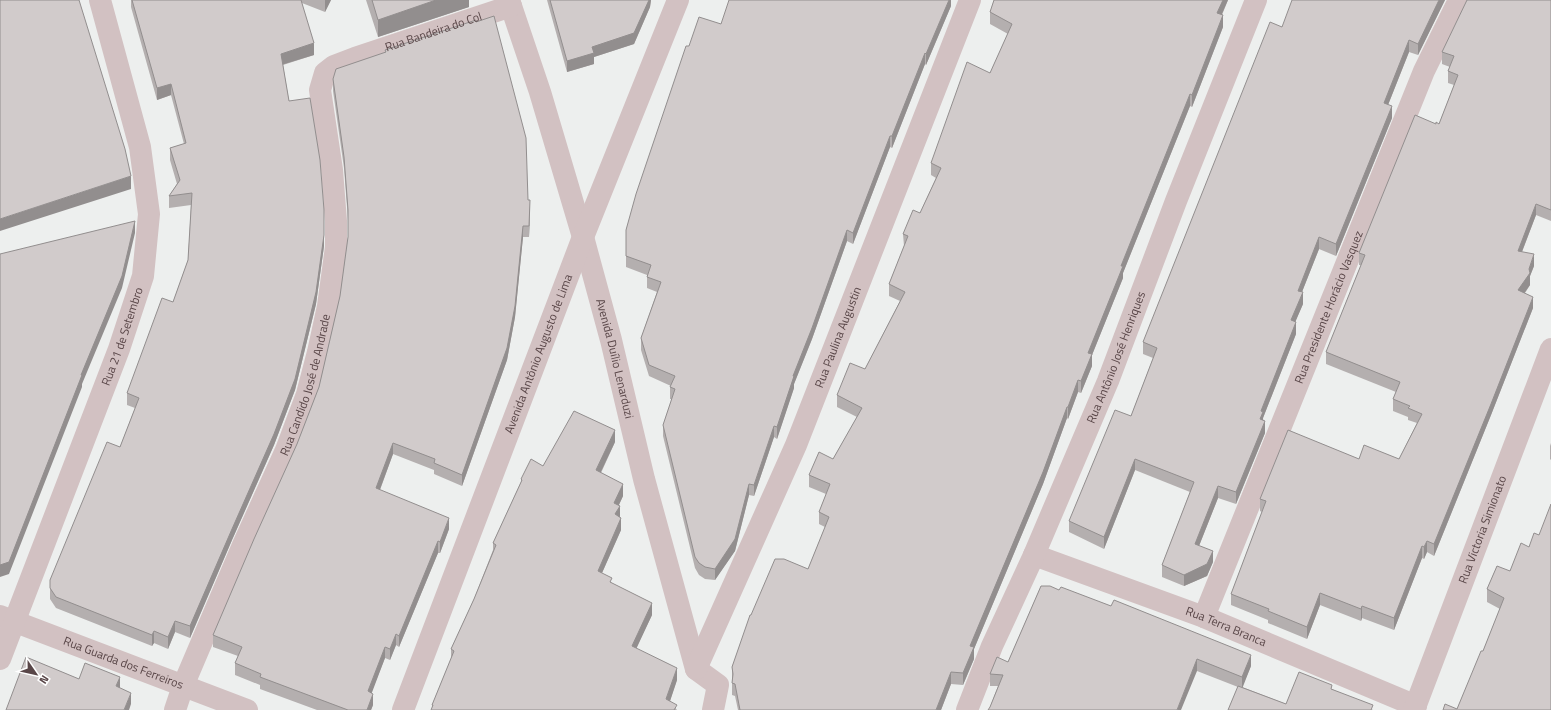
<svg xmlns="http://www.w3.org/2000/svg" width="1551" height="710" font-family="'Titillium Web',sans-serif">
  <style>
    .lines { fill: none; stroke-linecap: round; stroke-linejoin: round }
    .street { stroke: #d2c1c2; stroke-width: 22 }
    .wall { fill: #b4afaf }
    .shaded-wall { fill: #928e8e }
    .building { fill: #d1cbcb; stroke: #928e8e }
    .labels { text-anchor: middle; stroke-width: 4; stroke-linejoin: round; paint-order: stroke }
    .street-label { font-size: 12px; fill: #594648; stroke: #fff }
  </style>
  <rect width="100%" height="100%" fill="#edefee"/>
  <g class="lines">
    <!-- street -->
    <g class="street">
      <path id="s1" d="M 509,0 L 540,92 L 583,237 L 611,340 L 644,479 L 696,669 L 718,685 L 713,710"/>
      <path id="s2" d="M 1034,555 L 1204,617 L 1416,706"/>
      <path id="s3" d="M 0,616 L 247,710"/>
      <path id="s4" d="M 1204,617 L 1424,71 L 1459,0"/>
      <path id="s5" d="M 0,659 L 119,349 L 143,276 L 149,214 L 140,147 L 100,0"/>
      <path id="s6" d="M 696,669 L 796,445 L 970,0"/>
      <path id="s7" d="M 175,710 L 183,686 L 243,545 L 286,450 L 307,394 L 318,352 L 328,306 L 336,247 L 336,221 L 332,170 L 320,90 L 325,73 L 334,66 L 355,58 L 511,6"/>
      <path id="s8" d="M 403,710 L 583,237 L 678,0"/>
      <path id="s9" d="M 967,710 L 992,646 L 1034,555 L 1108,381 L 1176,201 L 1256,0"/>
      <path id="s10" d="M 1414,710 L 1551,349"/>
    </g>
  </g>
  <!-- wall -->
  <path class="wall" d="M 131,0 L 331,0 L 325,12 L 302,3 L 314,55 L 283,65 L 289,101 L 324,246 L 316,304 L 295,390 L 274,445 L 232,540 L 190,638 L 175,632 L 168,649 L 154,643 L 152,646 L 56,608 L 50,599 L 50,580 L 120,447 L 135,408 L 127,405 L 127,393 L 173,302 L 188,260 L 191,205 L 169,208 L 169,196 L 177,184 L 170,160 L 170,148 L 184,144 L 171,95 L 157,100 L 131,7 Z
    M 366,0 L 469,0 L 469,7 L 378,37 Z
    M 547,0 L 651,0 L 650,7 L 634,44 L 594,57 L 594,64 L 567,72 Z
    M 951,0 L 951,6 L 926,65 L 925,64 L 892,148 L 890,147 L 853,244 L 847,241 L 812,339 L 794,384 L 794,388 L 777,439 L 774,437 L 754,496 L 749,495 L 735,551 L 715,580 L 705,579 L 699,575 L 695,568 L 663,436 L 663,425 L 672,399 L 670,399 L 670,387 L 671,386 L 649,376 L 641,350 L 641,338 L 657,292 L 647,288 L 647,275 L 626,267 L 626,230 L 689,46 L 721,24 Z
    M 994,0 L 1228,0 L 1222,15 L 1223,27 L 1192,107 L 1190,106 L 1123,273 L 1123,278 L 1092,355 L 1092,366 L 1081,393 L 1078,392 L 1068,419 L 1067,418 L 1043,484 L 974,649 L 974,659 L 963,685 L 951,684 L 941,710 L 738,710 L 735,696 L 732,695 L 732,667 L 751,615 L 808,569 L 825,527 L 819,524 L 819,512 L 826,494 L 809,487 L 809,475 L 833,459 L 857,417 L 837,407 L 837,395 L 865,369 L 900,301 L 889,296 L 889,284 L 904,246 L 903,234 L 920,213 L 936,178 L 931,175 L 931,163 L 990,73 L 1008,34 L 990,24 L 990,12 Z
    M 1445,0 L 1418,55 L 1409,52 L 1388,105 L 1392,118 L 1336,256 L 1319,249 L 1302,292 L 1303,304 L 1295,322 L 1296,334 L 1263,418 L 1265,433 L 1236,504 L 1218,498 L 1199,546 L 1213,562 L 1207,576 L 1184,586 L 1162,577 L 1162,565 L 1190,492 L 1135,470 L 1104,549 L 1069,532 L 1069,521 L 1131,416 L 1153,358 L 1143,354 L 1143,342 L 1282,27 Z
    M 1551,0 L 1551,221 L 1536,215 L 1522,252 L 1534,266 L 1530,276 L 1530,285 L 1525,293 L 1533,308 L 1491,415 L 1434,556 L 1427,552 L 1424,559 L 1422,558 L 1394,630 L 1362,618 L 1361,621 L 1320,605 L 1307,639 L 1268,623 L 1268,620 L 1231,605 L 1231,594 L 1262,512 L 1260,511 L 1260,499 L 1359,459 L 1399,459 L 1417,423 L 1408,420 L 1408,417 L 1393,411 L 1393,399 L 1396,392 L 1326,364 L 1326,352 L 1361,265 L 1359,265 L 1359,253 L 1436,124 L 1439,124 L 1454,85 L 1448,83 L 1448,71 L 1450,67 L 1442,64 L 1442,52 Z
    M 385,50 L 528,200 L 530,211 L 529,237 L 523,237 L 515,317 L 507,360 L 462,486 L 434,474 L 434,470 L 393,454 L 380,490 L 449,529 L 440,553 L 438,553 L 399,647 L 396,645 L 390,660 L 385,658 L 371,693 L 373,705 L 371,710 L 317,710 L 260,689 L 260,685 L 235,675 L 235,663 L 238,656 L 213,647 L 213,635 L 297,444 L 319,387 L 340,296 L 348,237 L 348,220 L 344,168 L 333,91 L 333,79 L 385,53 Z
    M 615,442 L 601,473 L 623,496 L 619,505 L 621,530 L 602,573 L 612,583 L 652,615 L 636,648 L 677,680 L 670,701 L 677,710 L 432,708 L 432,705 L 451,659 L 451,649 L 474,599 L 493,550 L 493,543 L 521,482 L 521,479 L 543,466 Z
    M 1551,443 L 1551,460 L 1550,459 L 1550,446 Z
    M 1497,566 L 1551,710 L 1457,709 L 1483,651 L 1500,609 L 1487,602 L 1487,589 Z
    M 1041,586 L 1251,666 L 1242,687 L 1286,704 L 1332,689 L 1373,710 L 1228,710 L 1238,687 L 1197,671 L 990,707 L 998,686 L 990,686 L 990,674 L 1008,662 Z"/>
  <!-- shaded-wall -->
  <path class="shaded-wall" d="M 325,0 L 331,0 L 325,12 Z
    M 436,0 L 469,0 L 469,7 L 378,37 L 378,20 Z
    M 649,0 L 651,0 L 650,7 L 634,44 L 594,57 L 594,64 L 567,72 L 567,61 L 592,47 Z
    M 949,0 L 951,0 L 951,6 L 926,65 L 926,54 Z
    M 1223,0 L 1228,0 L 1217,25 L 1217,13 Z
    M 1439,0 L 1445,0 L 1418,55 L 1418,44 Z
    M 1223,15 L 1223,27 L 1192,107 L 1192,95 Z
    M 1409,40 L 1409,52 L 1384,115 L 1384,103 Z
    M 314,43 L 314,55 L 281,65 L 281,54 Z
    M 925,53 L 925,64 L 892,148 L 892,136 Z
    M 171,84 L 171,95 L 157,100 L 157,88 Z
    M 1190,94 L 1190,106 L 1123,273 L 1123,278 L 1092,355 L 1092,366 L 1081,393 L 1081,381 L 1088,353 L 1121,266 Z
    M 1392,106 L 1392,118 L 1336,256 L 1336,244 Z
    M 890,136 L 890,147 L 853,244 L 853,233 Z
    M 131,176 L 131,189 L 0,231 L 0,219 Z
    M 530,200 L 530,211 L 529,237 L 529,226 Z
    M 1536,204 L 1536,215 L 1518,262 L 1518,251 Z
    M 135,221 L 135,233 L 122,288 L 82,384 L 82,387 L 9,574 L 0,577 L 0,565 L 81,375 Z
    M 523,226 L 523,237 L 515,317 L 507,360 L 462,486 L 462,475 Z
    M 847,230 L 847,241 L 812,339 L 794,384 L 794,388 L 777,439 L 777,427 L 793,376 Z
    M 324,235 L 324,246 L 316,304 L 295,390 L 274,445 L 232,540 L 190,638 L 190,626 Z
    M 1319,237 L 1319,249 L 1298,302 L 1298,291 Z
    M 1534,254 L 1534,266 L 1530,276 L 1530,285 L 1518,302 L 1518,290 L 1529,269 Z
    M 1303,292 L 1303,304 L 1291,332 L 1291,320 Z
    M 1533,297 L 1533,308 L 1491,415 L 1434,556 L 1434,544 Z
    M 1296,322 L 1296,334 L 1263,418 L 1263,423 L 1260,419 L 1261,411 Z
    M 1078,380 L 1078,392 L 1068,419 L 1068,407 Z
    M 1067,407 L 1067,418 L 1043,484 L 974,649 L 974,659 L 963,685 L 963,673 L 970,646 Z
    M 1265,421 L 1265,433 L 1236,504 L 1236,492 Z
    M 774,426 L 774,437 L 754,496 L 754,485 Z
    M 615,430 L 615,442 L 596,482 L 596,470 Z
    M 393,443 L 393,454 L 376,500 L 376,488 Z
    M 1135,459 L 1135,470 L 1104,549 L 1104,537 Z
    M 623,484 L 623,496 L 614,515 L 614,503 Z
    M 749,484 L 749,495 L 735,551 L 715,580 L 715,569 Z
    M 1218,486 L 1218,498 L 1195,556 L 1195,544 Z
    M 620,506 L 620,518 L 615,514 Z
    M 449,518 L 449,529 L 440,553 L 440,542 Z
    M 621,518 L 621,530 L 598,582 L 598,571 Z
    M 438,541 L 438,553 L 399,647 L 399,636 Z
    M 1427,541 L 1427,552 L 1424,559 L 1424,547 Z
    M 1422,546 L 1422,558 L 1394,630 L 1394,618 Z
    M 1213,551 L 1213,562 L 1207,576 L 1184,586 L 1184,575 Z
    M 1320,593 L 1320,605 L 1307,639 L 1307,627 Z
    M 652,603 L 652,615 L 632,658 L 632,646 Z
    M 1362,606 L 1362,618 L 1361,621 L 1361,609 Z
    M 175,621 L 175,632 L 168,649 L 168,637 Z
    M 154,631 L 154,643 L 152,646 L 152,635 Z
    M 396,634 L 396,645 L 390,660 L 390,649 Z
    M 385,647 L 385,658 L 368,703 L 368,691 Z
    M 1251,655 L 1251,666 L 1242,689 L 1242,677 Z
    M 1197,659 L 1197,671 L 1181,710 L 1177,710 Z
    M 677,668 L 677,680 L 667,710 L 666,699 Z
    M 951,672 L 951,684 L 941,710 L 936,710 Z
    M 120,677 L 120,689 L 116,686 Z
    M 131,693 L 131,704 L 129,710 L 124,710 Z
    M 373,694 L 373,705 L 371,710 L 367,710 Z"/>
  <!-- building -->
  <path class="building" d="M 0,0 L 79,0 L 125,149 L 131,176 L 0,219 Z
    M 132,0 L 301,0 L 314,43 L 281,54 L 289,101 L 310,98 L 320,160 L 324,210 L 324,235 L 316,292 L 295,379 L 274,434 L 232,529 L 190,626 L 175,621 L 168,637 L 154,631 L 152,635 L 56,597 L 50,588 L 50,580 L 107,442 L 120,447 L 139,398 L 127,393 L 162,298 L 173,302 L 188,260 L 192,193 L 169,196 L 180,180 L 170,148 L 186,143 L 171,84 L 157,88 Z
    M 372,0 L 436,0 L 378,20 Z
    M 550,0 L 649,0 L 634,33 L 592,47 L 594,53 L 567,61 Z
    M 729,0 L 949,0 L 926,54 L 925,53 L 892,136 L 890,136 L 853,233 L 847,230 L 812,328 L 793,376 L 794,376 L 777,427 L 774,426 L 754,485 L 749,484 L 735,539 L 715,569 L 705,567 L 699,563 L 695,557 L 663,425 L 675,389 L 670,387 L 675,376 L 649,365 L 641,338 L 661,282 L 647,277 L 651,265 L 626,256 L 626,230 L 636,194 L 686,46 L 689,46 L 699,17 L 721,24 Z
    M 994,0 L 1223,0 L 1217,13 L 1223,15 L 1192,95 L 1190,94 L 1121,266 L 1123,266 L 1088,353 L 1092,354 L 1081,381 L 1078,380 L 1068,407 L 1067,407 L 1043,472 L 970,646 L 974,647 L 963,673 L 951,672 L 936,710 L 740,710 L 735,684 L 732,683 L 733,674 L 732,667 L 750,615 L 751,615 L 775,559 L 784,559 L 808,569 L 829,517 L 819,512 L 830,484 L 809,475 L 819,452 L 833,459 L 862,408 L 837,395 L 850,363 L 865,369 L 905,292 L 889,284 L 908,236 L 903,234 L 913,210 L 920,213 L 941,168 L 931,163 L 967,62 L 990,73 L 1012,24 L 990,12 Z
    M 1292,0 L 1439,0 L 1418,44 L 1409,40 L 1384,103 L 1392,106 L 1336,244 L 1319,237 L 1298,291 L 1303,292 L 1291,320 L 1296,322 L 1261,411 L 1263,412 L 1260,419 L 1265,421 L 1236,492 L 1218,486 L 1195,544 L 1213,551 L 1207,564 L 1184,575 L 1162,565 L 1194,482 L 1135,459 L 1104,537 L 1069,521 L 1115,410 L 1131,416 L 1157,348 L 1143,342 L 1270,22 L 1282,27 Z
    M 1467,0 L 1551,0 L 1551,210 L 1536,204 L 1518,251 L 1534,254 L 1529,269 L 1530,273 L 1518,290 L 1533,297 L 1491,404 L 1434,544 L 1427,541 L 1424,547 L 1422,546 L 1394,618 L 1362,606 L 1361,609 L 1320,593 L 1307,627 L 1268,611 L 1269,609 L 1231,594 L 1266,501 L 1260,499 L 1288,430 L 1359,459 L 1364,445 L 1399,459 L 1422,414 L 1408,408 L 1410,406 L 1393,399 L 1400,382 L 1326,352 L 1365,255 L 1359,253 L 1415,115 L 1436,124 L 1436,122 L 1439,124 L 1458,75 L 1448,71 L 1454,56 L 1442,52 Z
    M 494,16 L 526,138 L 528,200 L 530,200 L 529,226 L 523,226 L 515,306 L 507,348 L 462,475 L 434,463 L 435,459 L 393,443 L 376,488 L 449,518 L 440,542 L 438,541 L 399,636 L 396,634 L 390,649 L 385,647 L 368,691 L 373,694 L 367,710 L 348,710 L 260,677 L 261,674 L 235,663 L 242,647 L 213,635 L 254,539 L 297,444 L 319,387 L 340,296 L 348,237 L 348,210 L 344,157 L 333,79 L 336,69 L 386,52 L 385,50 L 476,20 L 476,22 Z
    M 135,221 L 122,276 L 81,375 L 82,375 L 9,562 L 0,565 L 0,254 Z
    M 574,411 L 615,430 L 596,470 L 623,484 L 614,503 L 620,506 L 615,514 L 621,518 L 598,571 L 612,578 L 610,582 L 652,603 L 632,646 L 677,668 L 666,699 L 677,705 L 674,710 L 431,710 L 433,705 L 432,705 L 454,651 L 451,649 L 474,599 L 496,545 L 493,543 L 522,480 L 521,479 L 531,459 L 543,466 Z
    M 1551,504 L 1551,710 L 1443,710 L 1445,704 L 1457,709 L 1481,651 L 1483,651 L 1504,598 L 1487,589 L 1497,566 L 1510,571 L 1521,543 L 1529,547 L 1534,533 L 1539,535 Z
    M 1041,586 L 1050,586 L 1059,590 L 1061,587 L 1111,606 L 1114,600 L 1251,655 L 1242,677 L 1197,659 L 1177,710 L 988,710 L 990,707 L 1003,675 L 990,674 L 997,657 L 1008,662 Z
    M 26,657 L 79,679 L 85,663 L 120,677 L 116,686 L 131,693 L 124,710 L 6,710 Z
    M 1299,672 L 1332,685 L 1331,689 L 1373,705 L 1371,710 L 1228,710 L 1238,686 L 1286,704 Z"/>
  <g class="labels">
    <!-- street labels -->
    <g class="street-label">
      <text dy="4" stroke="none"><textPath href="#s7" startOffset="785">Rua Bandeira do Col</textPath></text>
      <text dy="4" stroke="none"><textPath href="#s4" startOffset="334">Rua Presidente Horácio Vasquez</textPath></text>
      <text dy="4" stroke="none"><textPath href="#s5" startOffset="345">Rua 21 de Setembro</textPath></text>
      <text dy="4" stroke="none"><textPath href="#s6" startOffset="361">Rua Paulina Augustin</textPath></text>
      <text dy="4" stroke="none"><textPath href="#s8" startOffset="381">Avenida Antônio Augusto de Lima</textPath></text>
      <text dy="4" stroke="none"><textPath href="#s9" startOffset="383">Rua Antônio José Henriques</textPath></text>
      <text dy="4" stroke="none"><textPath href="#s1" startOffset="374">Avenida Duílio Lenarduzi</textPath></text>
      <text dy="4" stroke="none"><textPath href="#s7" startOffset="351">Rua Candido José de Andrade</textPath></text>
      <text dy="4" stroke="none"><textPath href="#s10" startOffset="193">Rua Victoria Simionato</textPath></text>
      <text dy="4" stroke="none"><textPath href="#s2" startOffset="205">Rua Terra Branca</textPath></text>
      <text dy="4" stroke="none"><textPath href="#s3" startOffset="132">Rua Guarda dos Ferreiros</textPath></text>
    </g>
  </g>
  <!-- north arrow -->
  <g transform="translate(36 674) rotate(124)" stroke="#ffffff" stroke-width="3" paint-order="stroke">
  <path d="M0-3L7 15L0 10L-7 15Z" fill="#594648"/>
  <text y="-6" font-size="11" font-weight="bold" text-anchor="middle" fill="#594648">N</text>
  </g>
</svg>
